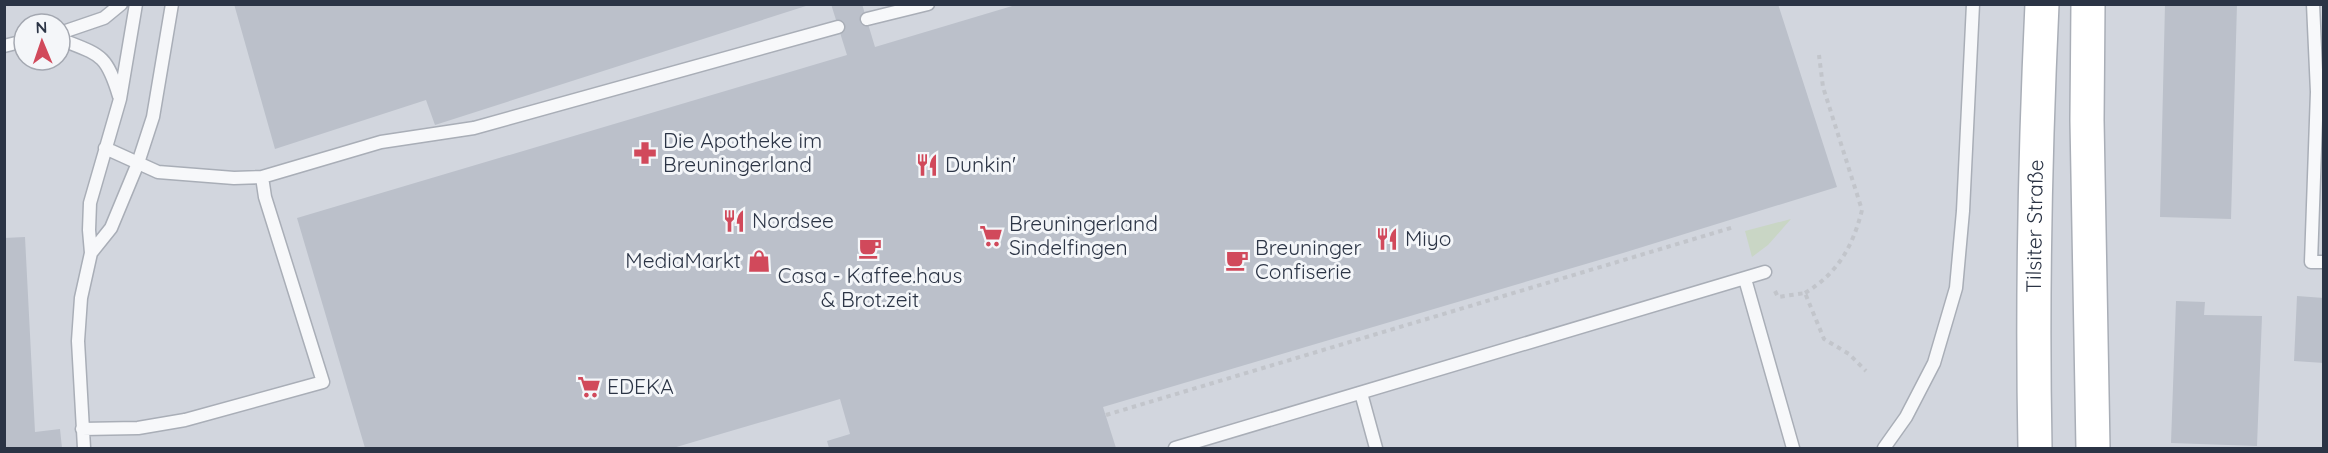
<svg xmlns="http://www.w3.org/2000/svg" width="2328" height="453" font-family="Quicksand,sans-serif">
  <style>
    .built { fill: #d2d6de; fill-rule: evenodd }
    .green { fill: #c9d6c5 }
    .building { fill: #bbc0ca }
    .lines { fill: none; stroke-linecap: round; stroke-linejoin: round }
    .service-casing { stroke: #a9aeb7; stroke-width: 15 }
    .secondary-casing { stroke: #a9aeb7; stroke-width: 36 }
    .path { stroke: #c2c5cb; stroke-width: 4; stroke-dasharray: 4.5 4.5; stroke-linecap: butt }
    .service { stroke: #f7f8fa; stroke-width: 12 }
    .secondary { stroke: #fff; stroke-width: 33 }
    .labels { text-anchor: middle; stroke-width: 6; stroke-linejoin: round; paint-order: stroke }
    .poi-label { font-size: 21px; fill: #2b3445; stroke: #f4f6f9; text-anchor: start }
    .street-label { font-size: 21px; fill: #2b3445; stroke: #f4f6f9 }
  </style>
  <rect width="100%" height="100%" fill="#e4e7ec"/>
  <!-- built -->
  <path class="built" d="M 5,5 L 2323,5 L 2323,448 L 5,448 ZM 24,24 L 60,24 L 60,60 L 24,60 Z"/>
  <!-- green -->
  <path class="green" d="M 1791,219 L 1768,245 L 1752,257 L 1745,231 Z"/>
  <!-- building -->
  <path class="building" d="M 234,4 L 809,4 L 809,5 L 435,125 L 426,100 L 275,149 Z
    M 831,4 L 862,4 L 875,47 L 1019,4 L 1778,4 L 1837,187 L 1623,253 L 1103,407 L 1116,448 L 829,448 L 827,441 L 850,434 L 840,399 L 673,448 L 365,448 L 297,218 L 847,55 Z
    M 2165,4 L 2237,4 L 2231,219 L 2160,217 Z
    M 25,237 L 35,432 L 60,429 L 62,448 L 4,448 L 4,238 Z
    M 2297,296 L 2324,298 L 2324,363 L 2294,361 Z
    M 2176,301 L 2205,302 L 2204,315 L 2262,316 L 2257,446 L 2171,443 Z"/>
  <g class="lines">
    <!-- service casing -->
    <g class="service-casing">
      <path id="service" d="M 2313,4 L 2317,92 L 2311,262 L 2324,262
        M 867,19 L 928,4
        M 60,33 L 104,18 L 121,4
        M 60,39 C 100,55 106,53 119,96
        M 4,46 L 24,41
        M 105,148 L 158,172 L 234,178 L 262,177 L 381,142 L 474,128 L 838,27
        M 91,253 L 111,228 L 138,163 L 153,117 L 172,4
        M 1745,279 L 1793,448
        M 1361,393 L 1376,448
        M 82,429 L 138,428 L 185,420 L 323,382 L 265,197 L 262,177
        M 84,448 L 78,341 L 81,298 L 91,253 L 89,230 L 90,203 L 120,99 L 136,4
        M 1175,448 L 1765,272
        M 1884,448 L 1906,417 L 1934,363 L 1956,288 L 1963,211 L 1973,4"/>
    </g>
    <!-- secondary casing -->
    <g class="secondary-casing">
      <g id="secondary">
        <path d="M 2088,4 L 2087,120 L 2093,448"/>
        <path id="s1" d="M 2035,448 C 2032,300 2035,153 2042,4"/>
      </g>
    </g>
    <!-- path -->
    <path class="path" d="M 1775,291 L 1778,297 L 1805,293 L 1824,339 L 1849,354 L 1866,371
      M 1805,293 C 1838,273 1853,246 1862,210 L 1823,87 L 1819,55
      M 1106,415 L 1734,227"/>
    <!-- service -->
    <use href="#service" class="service"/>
    <!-- secondary -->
    <use href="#secondary" class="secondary"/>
  </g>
  <!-- icons -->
  <defs>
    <g id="pharmacy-bare" transform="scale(1.8)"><path d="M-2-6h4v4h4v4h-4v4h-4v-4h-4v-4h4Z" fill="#d1495b" stroke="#f4f6f9" stroke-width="2.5" paint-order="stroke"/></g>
    <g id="restaurant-bare" transform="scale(1.8)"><path d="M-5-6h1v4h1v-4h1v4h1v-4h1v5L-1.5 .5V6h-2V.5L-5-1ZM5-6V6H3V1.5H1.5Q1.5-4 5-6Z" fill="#d1495b" stroke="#f4f6f9" stroke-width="2.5" paint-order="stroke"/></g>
    <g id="supermarket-bare" transform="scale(1.8)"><path d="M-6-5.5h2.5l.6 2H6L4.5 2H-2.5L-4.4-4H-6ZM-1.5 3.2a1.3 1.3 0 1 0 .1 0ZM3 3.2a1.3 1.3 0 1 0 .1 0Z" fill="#d1495b" stroke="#f4f6f9" stroke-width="2.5" paint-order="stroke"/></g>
    <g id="cafe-bare" transform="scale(1.8)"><path d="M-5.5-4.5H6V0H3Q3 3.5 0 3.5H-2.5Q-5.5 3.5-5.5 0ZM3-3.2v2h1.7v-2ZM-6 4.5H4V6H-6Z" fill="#d1495b" stroke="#f4f6f9" stroke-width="2.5" paint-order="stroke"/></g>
    <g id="shop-bare" transform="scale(1.8)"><path d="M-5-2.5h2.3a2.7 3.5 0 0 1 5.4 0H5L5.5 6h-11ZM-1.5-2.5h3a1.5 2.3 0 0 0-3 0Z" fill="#d1495b" stroke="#f4f6f9" stroke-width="2.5" paint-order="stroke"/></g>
  </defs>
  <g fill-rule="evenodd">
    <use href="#pharmacy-bare" x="645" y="153"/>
    <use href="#restaurant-bare" x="927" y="165"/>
    <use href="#restaurant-bare" x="734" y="221"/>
    <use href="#supermarket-bare" x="991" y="236"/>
    <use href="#restaurant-bare" x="1387" y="239"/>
    <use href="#cafe-bare" x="870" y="248"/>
    <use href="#cafe-bare" x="1237" y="260"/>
    <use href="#shop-bare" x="759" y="261"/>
    <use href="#supermarket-bare" x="589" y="387"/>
  </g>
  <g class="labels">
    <!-- poi labels -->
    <g class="poi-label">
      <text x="663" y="148">Die Apotheke im<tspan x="663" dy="24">Breuningerland</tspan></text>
      <text x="945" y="172">Dunkin'</text>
      <text x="752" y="228">Nordsee</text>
      <text x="1009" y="231">Breuningerland<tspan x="1009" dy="24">Sindelfingen</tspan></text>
      <text x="1405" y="246">Miyo</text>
      <text x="1255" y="255">Breuninger<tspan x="1255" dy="24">Confiserie</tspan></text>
      <text x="741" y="268" text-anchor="end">MediaMarkt</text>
      <text x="870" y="283" text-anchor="middle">Casa - Kaffee.haus<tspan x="870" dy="24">&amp; Brot.zeit</tspan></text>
      <text x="607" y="394">EDEKA</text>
    </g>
    <!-- street labels -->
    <g class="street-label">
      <text dy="7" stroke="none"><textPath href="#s1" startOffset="222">Tilsiter Straße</textPath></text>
    </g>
  </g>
  <!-- border -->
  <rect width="2328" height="453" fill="none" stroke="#2b3445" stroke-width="12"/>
  <!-- north arrow -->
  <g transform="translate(42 42) rotate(358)"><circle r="28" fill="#f4f6f9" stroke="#a4a8b1" stroke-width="1.5"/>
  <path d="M0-4.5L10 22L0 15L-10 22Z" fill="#d1495b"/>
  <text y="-9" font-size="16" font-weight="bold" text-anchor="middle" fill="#2b3445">N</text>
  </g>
</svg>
